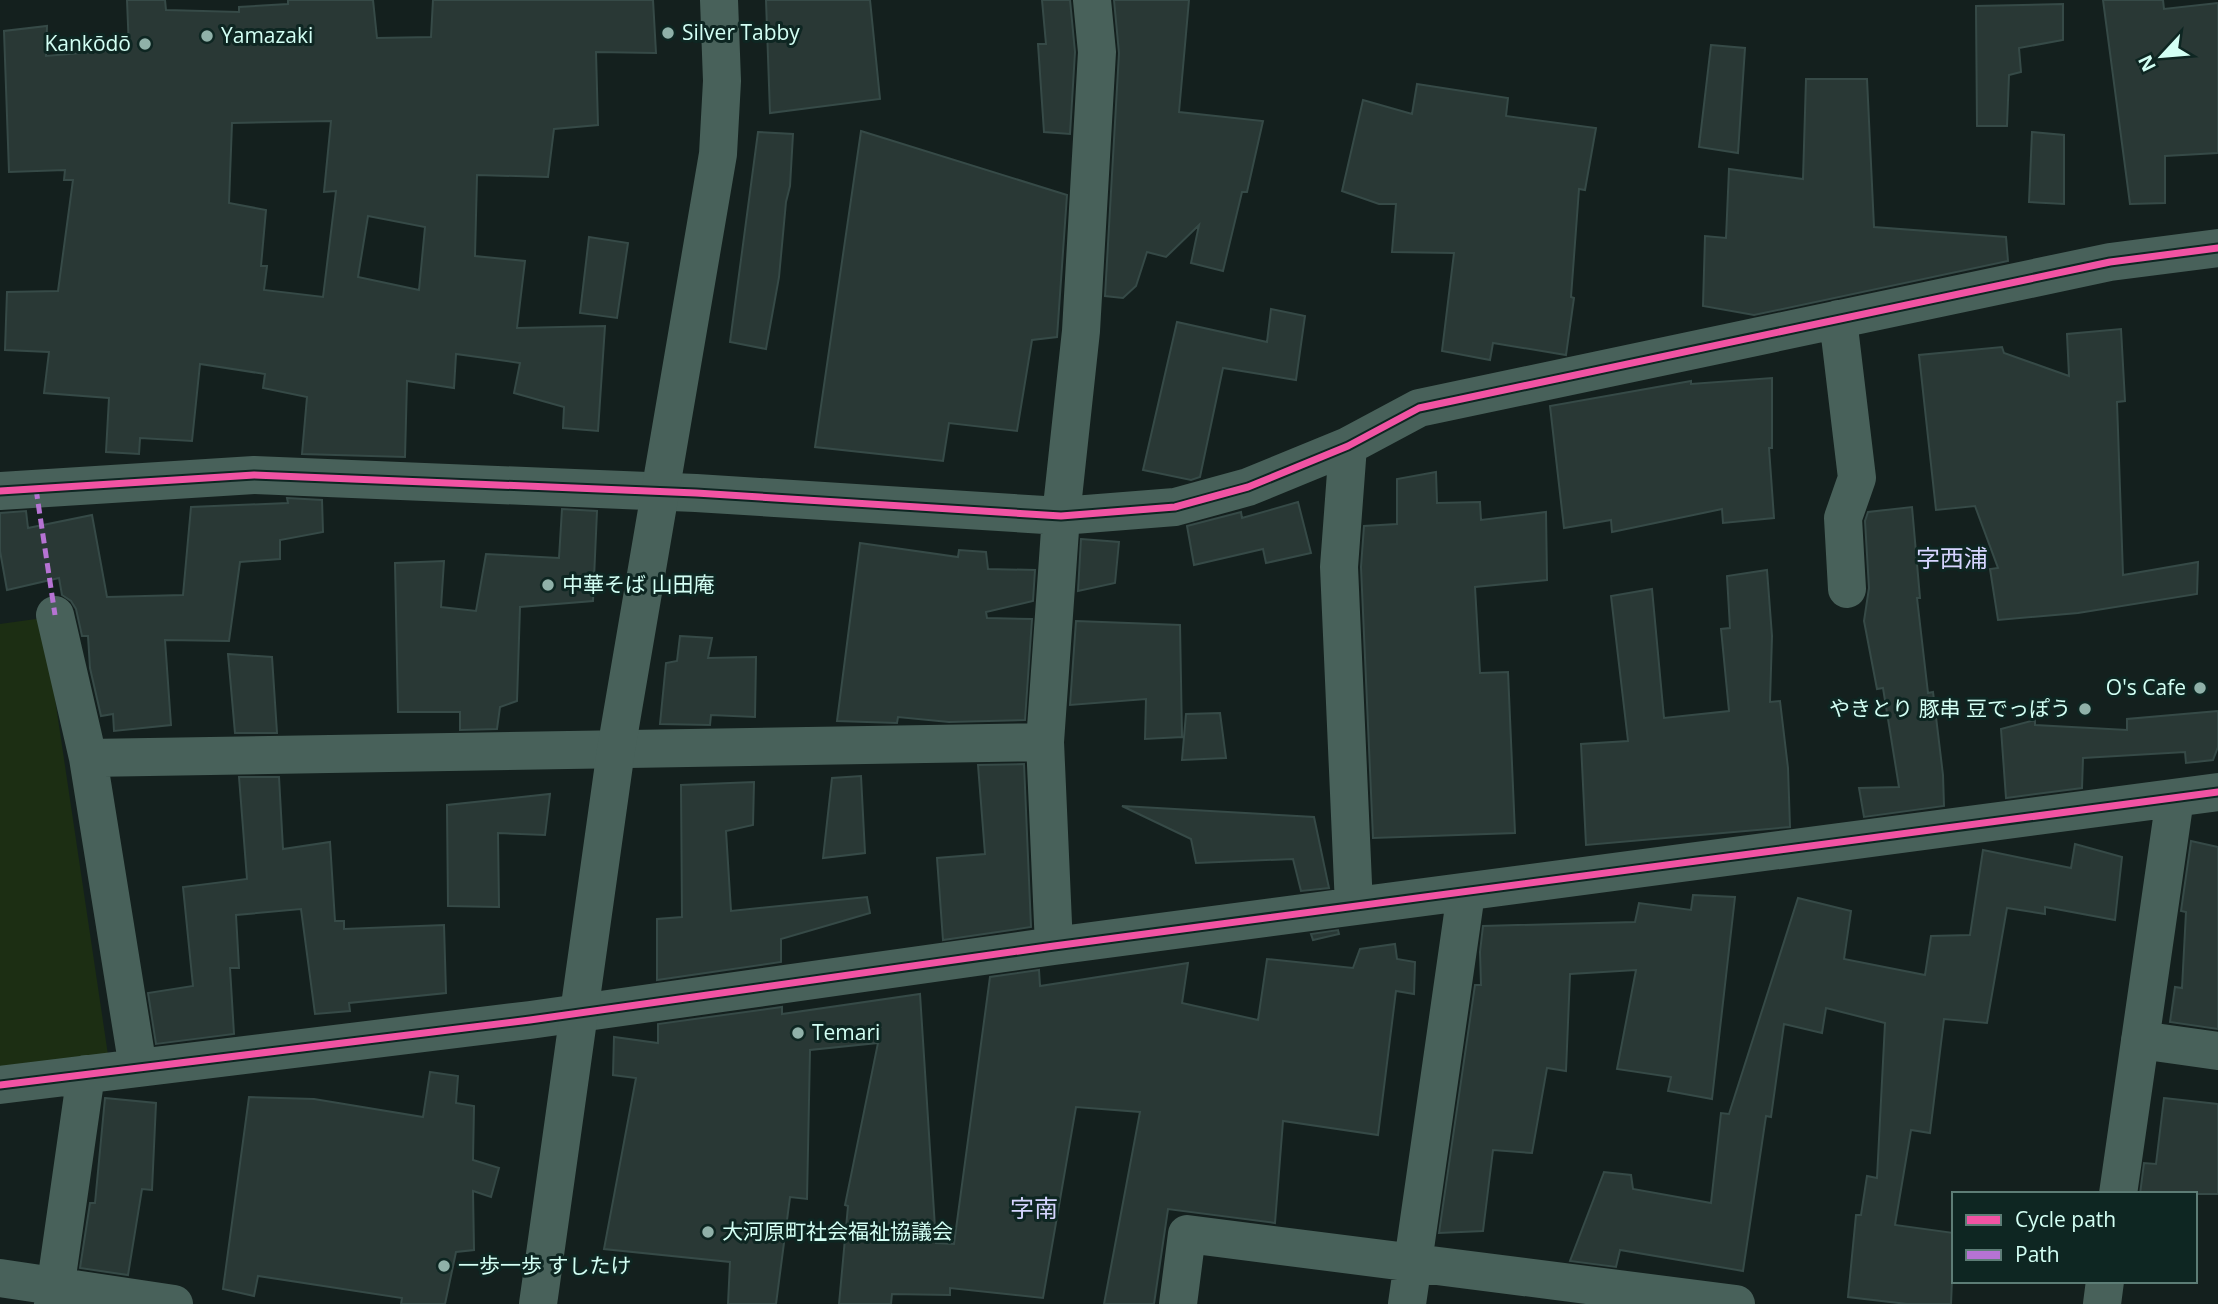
<svg xmlns="http://www.w3.org/2000/svg" width="2218" height="1304" font-family="'Open Sans','Noto Sans JP',sans-serif">
  <style>
    .green { fill: #1c2e13 }
    .building { fill: #293835; stroke: #364a47; stroke-width: 2; fill-rule: evenodd }
    .lines { fill: none; stroke-linecap: round; stroke-linejoin: round }
    .minor { stroke: #48615a; stroke-width: 38 }
    .tertiary { stroke: #48615a; stroke-width: 38 }
    .quiet { stroke: #b673d3; stroke-width: 5; stroke-dasharray: 10 5; stroke-linecap: butt }
    .cycleway-casing { stroke: #0e2622; stroke-width: 11 }
    .cycleway { stroke: #f153a3; stroke-width: 7 }
    .poi-dot { fill: #90b1a9; stroke: #0e2622; stroke-width: 2.5 }
    .labels { text-anchor: middle; stroke-width: 6; stroke-linejoin: round; paint-order: stroke }
    .poi-label { font-size: 21px; fill: #d3fff4; stroke: #0e2622; text-anchor: start }
    .quarter-label { font-size: 24px; fill: #d6d5ff; stroke: #0e2622 }
  </style>
  <rect width="100%" height="100%" fill="#14201e"/>
  <!-- green -->
  <path class="green" d="M 43,618 L 108,1055 L 0,1068 L 0,624 Z"/>
  <!-- building -->
  <path class="building" d="M 127,0 L 165,0 L 166,10 L 239,12 L 239,7 L 288,4 L 288,0 L 373,0 L 377,38 L 431,37 L 433,0 L 653,0 L 656,53 L 596,52 L 598,125 L 554,129 L 548,177 L 477,175 L 475,256 L 525,261 L 517,328 L 605,326 L 598,431 L 563,428 L 564,407 L 514,393 L 520,363 L 456,354 L 454,388 L 407,381 L 405,457 L 302,454 L 307,397 L 263,388 L 265,374 L 200,364 L 192,441 L 140,438 L 139,454 L 106,452 L 109,398 L 44,393 L 49,352 L 5,350 L 7,292 L 58,291 L 73,180 L 64,180 L 65,170 L 9,172 L 4,31 L 47,26 L 46,56 L 129,49 ZM 331,121 L 324,192 L 336,191 L 323,297 L 264,290 L 267,266 L 261,266 L 266,210 L 229,203 L 232,123 ZM 368,216 L 425,227 L 419,290 L 358,277 Z
    M 766,0 L 870,0 L 880,99 L 770,113 Z
    M 1042,0 L 1070,0 L 1075,52 L 1070,134 L 1044,132 L 1038,44 L 1046,44 Z
    M 1114,0 L 1189,0 L 1179,112 L 1263,121 L 1247,192 L 1242,192 L 1223,271 L 1191,263 L 1199,225 L 1166,257 L 1147,252 L 1136,286 L 1123,298 L 1105,296 L 1119,53 Z
    M 2103,0 L 2163,0 L 2164,9 L 2218,3 L 2218,153 L 2165,156 L 2165,203 L 2130,204 Z
    M 2063,4 L 2063,40 L 2019,48 L 2021,72 L 2009,75 L 2007,126 L 1977,126 L 1976,6 Z
    M 1711,45 L 1745,48 L 1738,153 L 1699,147 Z
    M 1806,79 L 1867,79 L 1874,227 L 2006,237 L 2008,261 L 1754,315 L 1703,306 L 1705,236 L 1726,238 L 1729,169 L 1803,179 Z
    M 1417,84 L 1508,98 L 1506,116 L 1596,128 L 1585,190 L 1579,189 L 1571,297 L 1574,298 L 1566,355 L 1493,343 L 1490,360 L 1442,351 L 1454,253 L 1392,252 L 1396,204 L 1379,204 L 1342,191 L 1363,100 L 1412,114 Z
    M 861,131 L 1067,195 L 1057,337 L 1032,340 L 1017,431 L 949,423 L 943,461 L 815,447 Z
    M 758,132 L 793,134 L 790,186 L 786,202 L 779,277 L 766,349 L 730,342 Z
    M 2032,132 L 2064,135 L 2064,204 L 2029,202 Z
    M 589,237 L 628,243 L 617,318 L 580,313 Z
    M 1271,309 L 1305,316 L 1296,380 L 1223,368 L 1200,477 L 1191,480 L 1143,470 L 1177,322 L 1267,342 Z
    M 2121,329 L 2125,401 L 2117,402 L 2123,575 L 2198,562 L 2197,594 L 2078,613 L 1998,620 L 1990,569 L 1998,568 L 1975,506 L 1936,510 L 1919,355 L 2002,347 L 2004,353 L 2069,376 L 2067,334 Z
    M 1772,378 L 1772,448 L 1769,448 L 1774,518 L 1723,523 L 1722,509 L 1612,532 L 1611,520 L 1564,528 L 1550,406 L 1691,381 L 1691,384 Z
    M 1436,472 L 1437,503 L 1480,502 L 1481,520 L 1546,512 L 1547,580 L 1475,587 L 1480,673 L 1508,672 L 1515,833 L 1373,838 L 1361,567 L 1364,526 L 1397,524 L 1397,479 Z
    M 287,498 L 322,500 L 323,532 L 280,540 L 280,559 L 240,562 L 229,641 L 165,640 L 171,725 L 114,731 L 113,714 L 101,716 L 90,668 L 88,636 L 82,636 L 76,609 L 71,601 L 62,595 L 59,578 L 7,590 L 0,551 L 0,513 L 26,511 L 28,528 L 92,515 L 107,597 L 183,595 L 191,507 L 288,503 Z
    M 1298,502 L 1311,553 L 1266,563 L 1263,549 L 1194,565 L 1187,526 L 1241,512 L 1242,518 Z
    M 1912,507 L 1920,598 L 1917,598 L 1928,693 L 1933,692 L 1943,775 L 1944,806 L 1864,817 L 1859,788 L 1899,787 L 1883,688 L 1877,689 L 1864,621 L 1869,588 L 1865,521 L 1868,512 Z
    M 562,509 L 597,511 L 593,601 L 520,607 L 517,701 L 500,707 L 497,729 L 460,730 L 460,712 L 398,712 L 395,563 L 444,561 L 441,607 L 476,611 L 486,554 L 559,558 Z
    M 1081,539 L 1119,542 L 1115,583 L 1078,591 Z
    M 860,543 L 958,557 L 959,550 L 986,552 L 988,569 L 1035,570 L 1033,601 L 986,612 L 987,618 L 1032,619 L 1025,720 L 949,722 L 898,717 L 897,723 L 837,721 Z
    M 1767,570 L 1772,636 L 1770,702 L 1780,701 L 1788,768 L 1790,827 L 1586,845 L 1581,744 L 1628,741 L 1611,596 L 1652,589 L 1664,718 L 1729,711 L 1721,629 L 1730,628 L 1727,576 Z
    M 1076,621 L 1180,625 L 1182,737 L 1145,739 L 1146,699 L 1070,705 Z
    M 680,636 L 712,638 L 708,658 L 756,657 L 755,717 L 711,715 L 710,725 L 660,724 L 666,663 L 677,661 Z
    M 228,654 L 272,657 L 277,733 L 235,733 Z
    M 2218,711 L 2218,747 L 2213,760 L 2186,763 L 2185,752 L 2083,758 L 2082,788 L 2006,798 L 2001,729 L 2035,720 L 2035,725 L 2127,730 L 2127,719 Z
    M 1220,713 L 1226,758 L 1182,760 L 1186,714 Z
    M 1024,764 L 1031,927 L 943,940 L 937,858 L 985,854 L 978,765 Z
    M 861,776 L 865,853 L 823,858 L 832,778 Z
    M 239,777 L 279,777 L 283,849 L 330,842 L 335,921 L 344,921 L 344,929 L 444,925 L 446,993 L 349,1003 L 350,1011 L 315,1014 L 301,909 L 236,915 L 239,968 L 230,968 L 234,1034 L 156,1044 L 148,993 L 193,986 L 183,887 L 247,879 Z
    M 754,782 L 753,825 L 726,831 L 731,911 L 867,897 L 870,913 L 781,939 L 781,962 L 657,980 L 657,919 L 682,917 L 681,785 Z
    M 550,794 L 545,835 L 498,833 L 499,907 L 448,906 L 447,805 Z
    M 1122,806 L 1314,817 L 1329,888 L 1301,891 L 1293,859 L 1196,863 L 1191,839 Z
    M 2191,841 L 2218,847 L 2218,1029 L 2170,1022 L 2175,987 L 2182,988 L 2186,912 L 2181,911 Z
    M 2075,844 L 2122,857 L 2115,920 L 2045,907 L 2045,914 L 2007,908 L 1987,1023 L 1944,1019 L 1930,1133 L 1911,1130 L 1895,1225 L 1954,1233 L 1951,1304 L 1907,1304 L 1848,1297 L 1856,1215 L 1861,1215 L 1867,1176 L 1877,1178 L 1885,1023 L 1826,1008 L 1822,1033 L 1784,1024 L 1771,1117 L 1766,1116 L 1743,1271 L 1620,1250 L 1616,1267 L 1570,1261 L 1604,1172 L 1631,1175 L 1633,1189 L 1711,1203 L 1721,1113 L 1729,1114 L 1798,898 L 1851,911 L 1844,959 L 1925,975 L 1931,936 L 1970,935 L 1983,850 L 2071,868 Z
    M 1693,895 L 1735,897 L 1712,1099 L 1668,1091 L 1671,1077 L 1617,1069 L 1636,970 L 1570,974 L 1566,1071 L 1547,1068 L 1532,1153 L 1493,1150 L 1483,1231 L 1439,1233 L 1475,985 L 1481,985 L 1480,952 L 1483,926 L 1635,922 L 1639,903 L 1691,910 Z
    M 1338,930 L 1339,934 L 1313,940 L 1311,934 Z
    M 1395,944 L 1397,959 L 1415,962 L 1414,994 L 1396,991 L 1378,1135 L 1283,1121 L 1275,1223 L 1168,1209 L 1154,1304 L 1104,1304 L 1140,1112 L 1076,1107 L 1043,1298 L 950,1288 L 950,1295 L 892,1294 L 891,1304 L 839,1304 L 848,1206 L 845,1205 L 878,1043 L 810,1050 L 807,1199 L 790,1197 L 776,1304 L 728,1304 L 730,1262 L 604,1249 L 636,1078 L 613,1075 L 614,1037 L 658,1043 L 658,1024 L 782,1007 L 782,1014 L 920,994 L 936,1243 L 954,1244 L 990,977 L 1039,970 L 1040,986 L 1188,963 L 1182,1003 L 1258,1020 L 1267,959 L 1353,968 L 1360,949 Z
    M 430,1072 L 458,1076 L 456,1103 L 474,1106 L 473,1160 L 499,1168 L 491,1197 L 473,1191 L 474,1250 L 456,1252 L 445,1304 L 401,1304 L 402,1298 L 258,1276 L 254,1296 L 223,1289 L 249,1097 L 314,1099 L 423,1117 Z
    M 105,1098 L 156,1103 L 152,1190 L 142,1189 L 128,1275 L 80,1268 L 90,1203 L 95,1203 Z
    M 2164,1098 L 2218,1104 L 2218,1194 L 2140,1194 L 2144,1163 L 2156,1164 Z"/>
  <g class="lines">
    <!-- minor -->
    <path class="minor" d="M 1838,319 L 1857,478 L 1843,518 L 1847,589
      M 1348,446 L 1339,567 L 1354,906
      M 0,491 L 254,475 L 696,493 L 1061,516 L 1175,507 L 1248,487 L 1348,446 L 1419,408 L 2110,262 L 2218,248
      M 55,615 L 88,758 L 138,1068
      M 88,758 L 1045,742
      M 1054,946 L 1045,742 L 1061,516 L 1081,331 L 1097,52 L 1092,0
      M 2140,1040 L 2218,1051
      M 0,1085 L 530,1020 L 1054,946 L 2218,792
      M 2118,1194 L 2175,798
      M 0,1278 L 174,1304
      M 53,1304 L 86,1074
      M 1178,1304 L 1187,1234 L 1736,1304
      M 1407,1304 L 1466,893
      M 2102,1304 L 2105,1281"/>
    <!-- tertiary -->
    <path class="tertiary" d="M 538,1304 L 616,750 L 718,154 L 722,81 L 719,0"/>
    <!-- quiet -->
    <path class="quiet" d="M 36,489 L 55,615"/>
    <!-- cycleway casing -->
    <g class="cycleway-casing">
      <path id="cycleway" d="M 0,491 L 254,475 L 696,493 L 1061,516 L 1175,507 L 1248,487 L 1348,446 L 1419,408 L 2110,262 L 2218,248
        M 0,1085 L 530,1020 L 1054,946 L 2218,792"/>
    </g>
    <!-- cycleway -->
    <use href="#cycleway" class="cycleway"/>
  </g>
  <!-- markers -->
  <g class="poi-dot">
    <circle cx="668" cy="33" r="7"/>
    <circle cx="207" cy="36" r="7"/>
    <circle cx="145" cy="44" r="7"/>
    <circle cx="548" cy="585" r="7"/>
    <circle cx="2200" cy="688" r="7"/>
    <circle cx="2085" cy="709" r="7"/>
    <circle cx="798" cy="1033" r="7"/>
    <circle cx="708" cy="1232" r="7"/>
    <circle cx="444" cy="1266" r="7"/>
  </g>
  <g class="labels">
    <!-- poi labels -->
    <g class="poi-label">
      <text x="682" y="40">Silver Tabby</text>
      <text x="221" y="43">Yamazaki</text>
      <text x="131" y="51" text-anchor="end">Kankōdō</text>
      <text x="562" y="592">中華そば 山田庵</text>
      <text x="2186" y="695" text-anchor="end">O's Cafe</text>
      <text x="2071" y="716" text-anchor="end">やきとり 豚串 豆でっぽう</text>
      <text x="812" y="1040">Temari</text>
      <text x="722" y="1239">大河原町社会福祉協議会</text>
      <text x="458" y="1273">一歩一歩 すしたけ</text>
    </g>
    <!-- quarter labels -->
    <g class="quarter-label">
      <text x="1952" y="567">字西浦</text>
      <text x="1034" y="1217">字南</text>
    </g>
  </g>
  <!-- legend -->
  <rect x="1952" y="1192" width="245" height="91" fill="#0e2622" stroke="#5d7d76" stroke-width="2"/>
  <rect x="1966" y="1215" width="35" height="10" fill="#f153a3" stroke="#5d7d76" stroke-width="2"/>
  <text x="2015" y="1227" font-size="21" fill="#d3fff4">Cycle path</text>
  <rect x="1966" y="1250" width="35" height="10" fill="#b673d3" stroke="#5d7d76" stroke-width="2"/>
  <text x="2015" y="1262" font-size="21" fill="#d3fff4">Path</text>
  <!-- north arrow -->
  <g transform="translate(2162 56) rotate(244)" stroke="#0e2622" stroke-width="5" paint-order="stroke">
  <path d="M0-5L12 26L0 18L-12 26Z" fill="#d3fff4"/>
  <text y="-10" font-size="19" font-weight="bold" text-anchor="middle" fill="#d3fff4">N</text>
  </g>
</svg>
